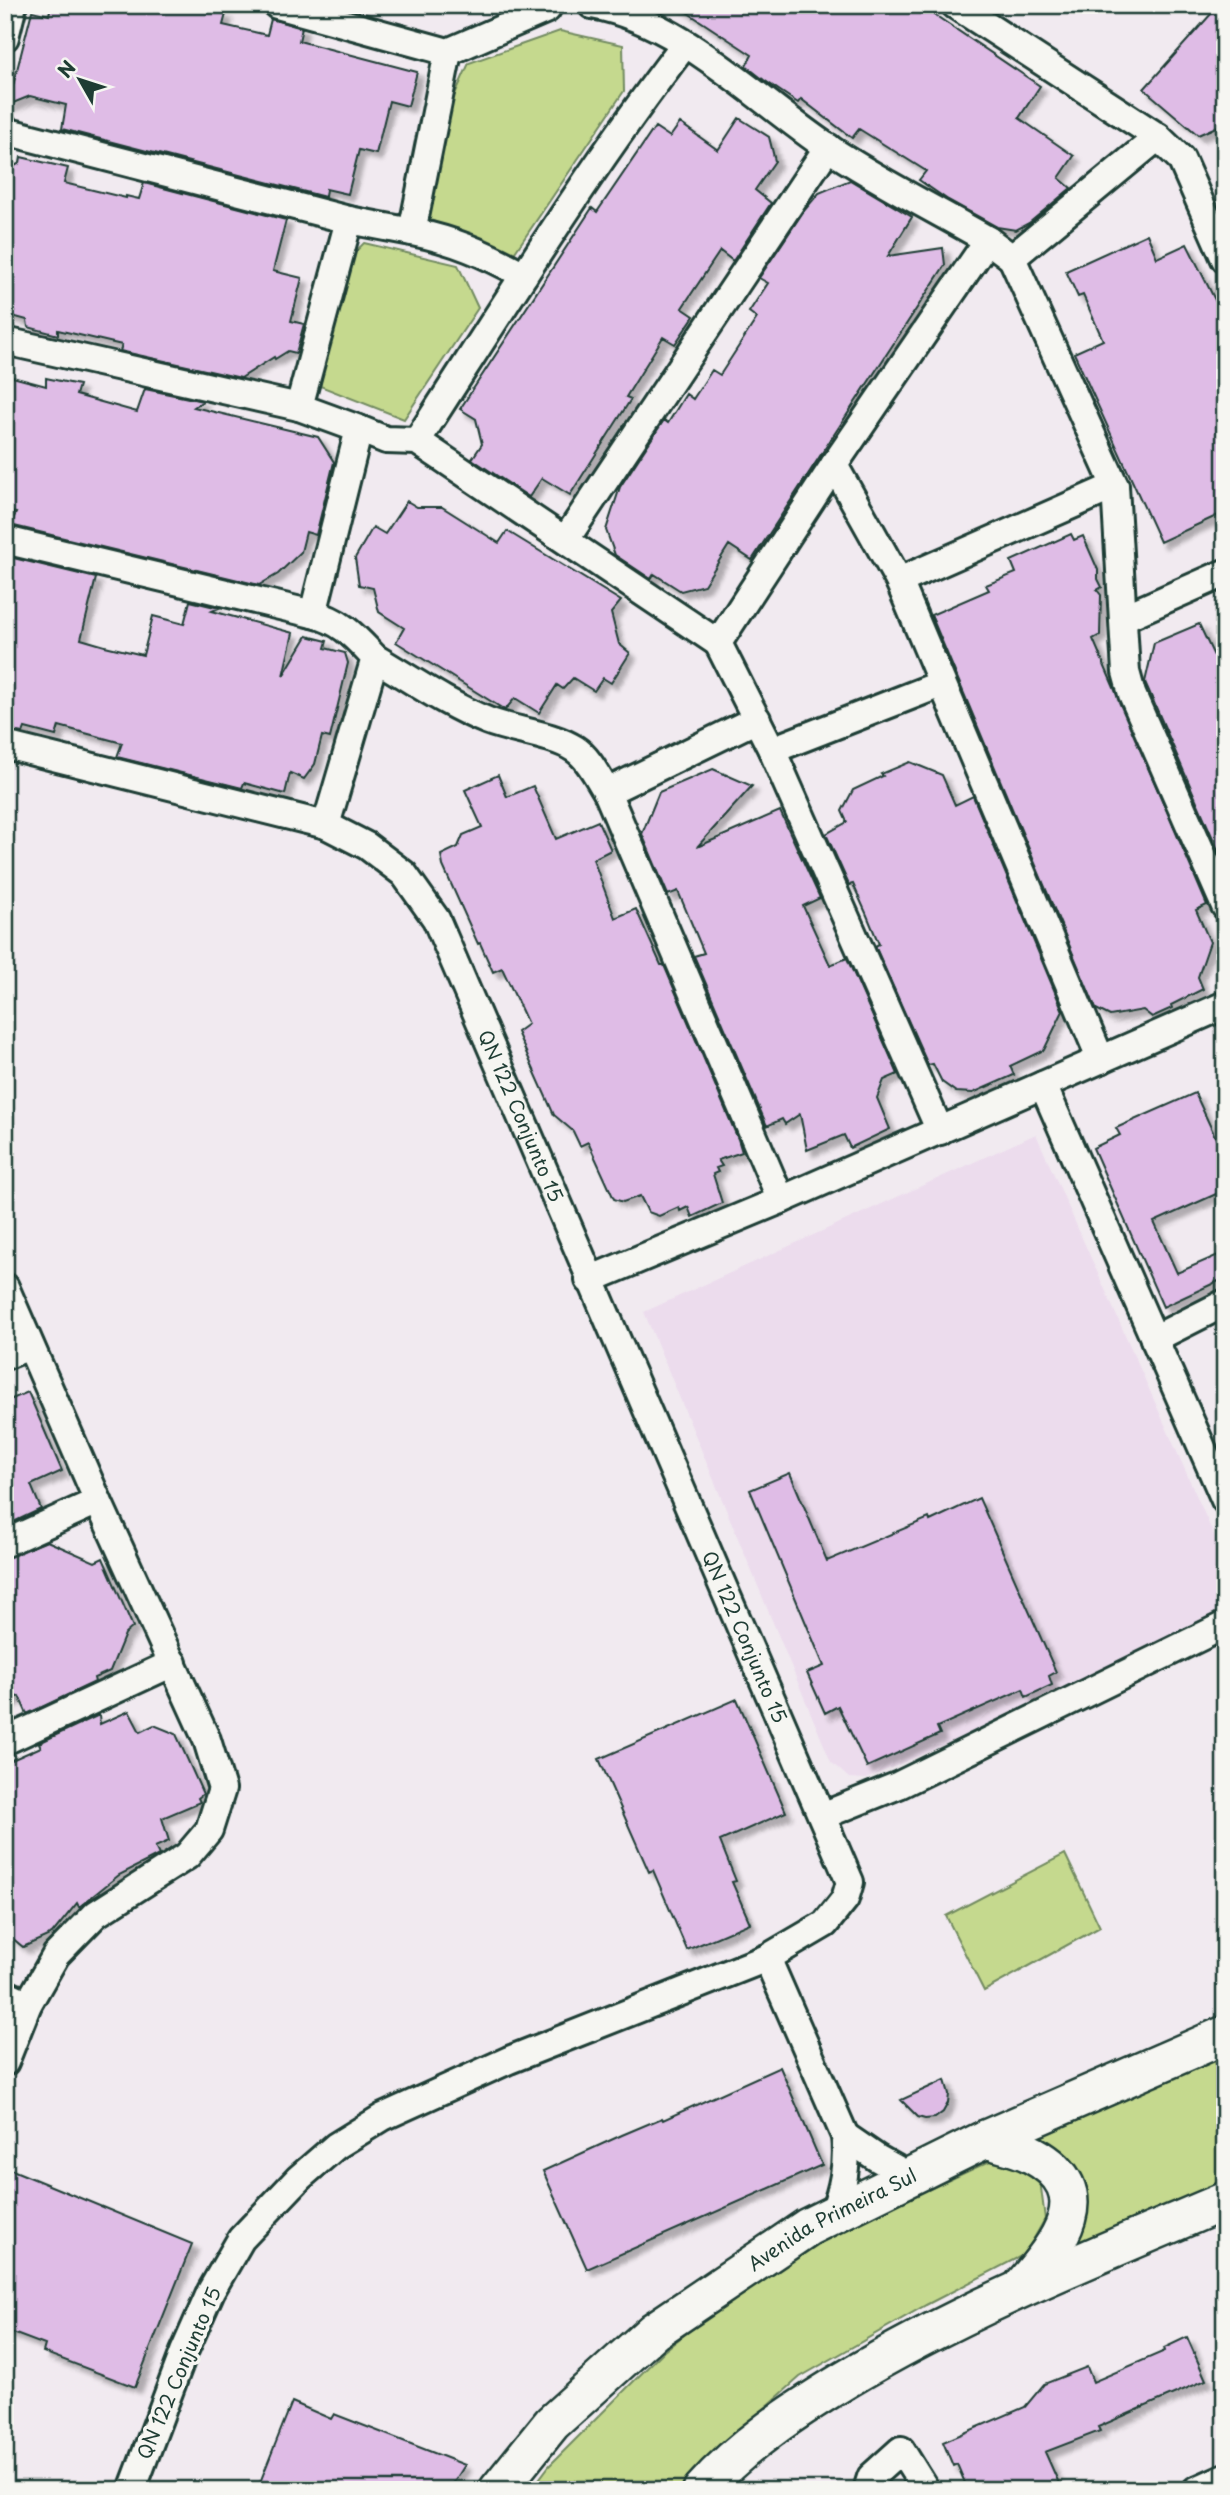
<svg xmlns="http://www.w3.org/2000/svg" width="1230" height="2495" font-family="'Playpen Sans',sans-serif">
  <style>
    .built { fill: #ecdced }
    .green { fill: #c5d98e; stroke: #728b61; stroke-width: 2 }
    .building { fill: #dfbce6; stroke: #1f3d34; stroke-width: 2; filter: url(#shadow) }
    .lines { fill: none; stroke-linecap: round; stroke-linejoin: round }
    .minor-casing { stroke: #1f3d34; stroke-width: 32 }
    .secondary-casing { stroke: #1f3d34; stroke-width: 42 }
    .minor { stroke: #f6f6f2; stroke-width: 26 }
    .secondary { stroke: #f6f6f2; stroke-width: 37 }
    .labels { text-anchor: middle; stroke-width: 7; stroke-linejoin: round; paint-order: stroke }
    .street-label { font-size: 19px; fill: #1f3d34; stroke: #f6f6f2 }
  </style>
  <defs>
    <filter id="shadow"><feDropShadow dx="6" dy="6" stdDeviation="2" flood-color="#0004"/></filter>
  </defs>
  <rect width="100%" height="100%" fill="#f1eaf0"/>
  <filter id="ink" filterUnits="userSpaceOnUse"><feTurbulence type="fractalNoise" baseFrequency=".0143" numOctaves="2"/><feDisplacementMap in="SourceGraphic" scale="14" xChannelSelector="R" yChannelSelector="G"/><feConvolveMatrix kernelMatrix="1 2 1 2 8 2 1 2 1" color-interpolation-filters="sRGB"/></filter>
  <g filter="url(#ink)">
    <!-- built -->
    <path class="built" d="M 1036,1134 L 1225,1560 L 1225,1621 L 866,1779 L 849,1778 L 831,1762 L 644,1312 Z"/>
    <!-- green -->
    <path class="green" d="M 560,31 L 623,45 L 624,91 L 513,255 L 428,219 L 429,152 L 469,63 Z
      M 364,243 L 458,265 L 478,308 L 404,419 L 320,386 L 347,260 Z
      M 1065,1854 L 1100,1927 L 984,1991 L 946,1916 Z
      M 1225,2054 L 1225,2182 L 1073,2252 L 1031,2136 Z
      M 990,2161 L 1021,2167 L 1040,2180 L 1045,2219 L 1025,2254 L 926,2305 L 800,2377 L 702,2464 L 677,2490 L 531,2490 L 549,2466 L 664,2351 L 762,2273 L 878,2213 Z"/>
    <!-- building -->
    <path class="building" d="M 51,5 L 208,5 L 207,10 L 226,14 L 223,25 L 267,35 L 271,19 L 302,28 L 299,41 L 417,72 L 408,106 L 389,101 L 376,154 L 359,150 L 348,194 L 326,189 L 325,197 L 62,129 L 66,105 L 30,96 L 8,105 L 32,11 L 49,15 Z
      M 676,5 L 920,5 L 1040,86 L 1019,118 L 1074,156 L 1059,178 L 1071,188 L 1029,223 L 1016,230 L 997,227 L 948,200 L 919,180 L 926,171 L 859,129 L 852,138 L 801,99 L 798,103 L 764,80 L 746,66 L 752,55 Z
      M 1219,5 L 1225,5 L 1225,123 L 1198,135 L 1144,89 Z
      M 739,118 L 769,137 L 775,161 L 755,190 L 771,203 L 733,261 L 720,251 L 682,308 L 694,316 L 675,344 L 663,337 L 626,397 L 631,399 L 570,495 L 542,478 L 529,497 L 472,459 L 482,444 L 476,419 L 460,409 L 592,208 L 597,212 L 655,127 L 670,137 L 680,123 L 718,150 Z
      M 21,157 L 68,168 L 64,183 L 126,198 L 126,196 L 139,199 L 144,183 L 286,220 L 273,271 L 302,278 L 291,321 L 304,324 L 296,353 L 288,351 L 275,359 L 274,357 L 241,378 L 120,351 L 122,345 L 58,330 L 58,335 L 28,327 L 27,320 L 5,314 L 5,171 L 20,163 Z
      M 850,180 L 912,217 L 888,256 L 943,248 L 945,265 L 752,560 L 729,545 L 704,585 L 681,591 L 654,574 L 651,579 L 615,555 L 606,530 L 620,487 L 664,420 L 668,423 L 686,394 L 693,399 L 712,370 L 720,375 L 757,318 L 749,312 L 768,283 L 759,278 L 803,212 L 819,193 Z
      M 1147,234 L 1157,258 L 1187,244 L 1225,320 L 1225,512 L 1160,542 L 1074,353 L 1103,340 L 1083,295 L 1078,297 L 1066,271 Z
      M 5,375 L 46,386 L 46,378 L 79,385 L 76,395 L 137,412 L 145,389 L 203,401 L 194,407 L 318,437 L 334,462 L 316,535 L 306,532 L 301,552 L 278,574 L 259,585 L 10,525 L 16,513 L 5,511 Z
      M 407,501 L 417,507 L 442,507 L 499,543 L 507,531 L 621,601 L 611,613 L 619,644 L 630,653 L 611,683 L 603,678 L 594,691 L 573,678 L 563,689 L 557,685 L 539,713 L 515,698 L 505,710 L 396,642 L 404,628 L 379,612 L 373,588 L 359,585 L 355,558 L 373,527 L 385,534 Z
      M 1071,534 L 1074,540 L 1083,536 L 1098,570 L 1098,579 L 1102,587 L 1097,590 L 1101,595 L 1100,635 L 1093,639 L 1207,905 L 1196,910 L 1210,942 L 1198,977 L 1203,989 L 1171,1005 L 1172,1008 L 1152,1017 L 1143,1010 L 1110,1016 L 1096,1009 L 931,615 L 989,590 L 986,585 L 1016,573 L 1011,561 Z
      M 5,556 L 96,578 L 81,639 L 105,646 L 143,655 L 153,616 L 184,624 L 190,601 L 219,608 L 212,611 L 293,633 L 283,676 L 307,636 L 327,641 L 325,648 L 345,653 L 348,663 L 330,738 L 322,736 L 315,764 L 304,779 L 290,773 L 285,794 L 244,783 L 242,788 L 117,757 L 122,743 L 59,726 L 56,736 L 25,728 L 23,733 L 5,730 Z
      M 1199,624 L 1214,656 L 1225,651 L 1225,866 L 1145,682 L 1154,643 Z
      M 910,762 L 942,775 L 955,805 L 973,796 L 1063,1011 L 1044,1050 L 1010,1066 L 1014,1075 L 973,1093 L 956,1092 L 942,1082 L 933,1064 L 928,1065 L 875,946 L 879,944 L 866,913 L 853,884 L 849,885 L 826,834 L 847,822 L 842,811 L 853,790 L 883,776 L 881,774 Z
      M 713,769 L 752,786 L 697,847 L 780,811 L 820,898 L 803,906 L 830,965 L 847,958 L 898,1074 L 884,1080 L 877,1098 L 890,1129 L 850,1148 L 844,1135 L 807,1150 L 800,1114 L 785,1124 L 782,1119 L 767,1126 L 694,956 L 704,953 L 678,891 L 668,895 L 642,834 L 659,792 Z
      M 498,775 L 507,797 L 533,786 L 556,839 L 598,821 L 611,850 L 593,859 L 615,918 L 636,909 L 661,965 L 664,965 L 738,1139 L 742,1152 L 718,1160 L 722,1166 L 716,1168 L 718,1172 L 713,1174 L 722,1203 L 692,1217 L 688,1207 L 680,1211 L 679,1207 L 659,1216 L 648,1212 L 640,1196 L 623,1202 L 614,1199 L 588,1142 L 580,1146 L 573,1131 L 554,1115 L 517,1032 L 528,1024 L 502,968 L 493,972 L 480,943 L 478,944 L 443,866 L 441,855 L 458,847 L 463,835 L 482,827 L 465,790 Z
      M 1195,1093 L 1225,1158 L 1225,1190 L 1154,1222 L 1177,1273 L 1225,1252 L 1225,1278 L 1163,1307 L 1093,1148 L 1120,1135 L 1116,1128 Z
      M 28,1392 L 62,1471 L 31,1485 L 41,1509 L 5,1526 L 5,1402 Z
      M 790,1473 L 827,1561 L 929,1518 L 930,1521 L 979,1498 L 1056,1672 L 1049,1676 L 1052,1685 L 1026,1697 L 1023,1689 L 937,1727 L 940,1734 L 867,1767 L 838,1706 L 825,1713 L 807,1673 L 824,1666 L 750,1490 Z
      M 47,1541 L 95,1562 L 103,1558 L 133,1627 L 125,1634 L 110,1671 L 94,1678 L 95,1682 L 27,1714 L 19,1696 L 5,1702 L 5,1558 Z
      M 737,1699 L 786,1812 L 720,1841 L 736,1881 L 732,1882 L 750,1923 L 687,1950 L 653,1870 L 649,1872 L 599,1759 Z
      M 129,1711 L 140,1732 L 154,1725 L 176,1734 L 203,1794 L 198,1798 L 200,1802 L 162,1818 L 169,1841 L 155,1847 L 159,1855 L 119,1875 L 79,1907 L 77,1903 L 52,1934 L 23,1947 L 5,1932 L 5,1763 L 41,1747 L 39,1743 L 99,1715 L 100,1724 Z
      M 780,2067 L 822,2165 L 587,2269 L 543,2171 L 622,2135 L 662,2118 L 663,2120 Z
      M 945,2080 L 949,2094 L 948,2103 L 943,2112 L 935,2118 L 925,2119 L 918,2117 L 901,2100 Z
      M 5,2167 L 192,2244 L 135,2387 L 43,2352 L 45,2345 L 5,2330 Z
      M 1187,2337 L 1206,2380 L 1098,2427 L 1100,2431 L 1045,2452 L 1062,2490 L 968,2490 L 957,2464 L 953,2466 L 943,2442 L 1025,2407 L 1044,2384 L 1087,2367 L 1093,2382 L 1165,2351 L 1164,2348 Z
      M 292,2402 L 331,2419 L 334,2414 L 465,2465 L 449,2490 L 257,2490 Z"/>
    <g class="lines">
      <!-- minor casing -->
      <g class="minor-casing">
        <g id="minor">
          <path d="M 277,5 L 448,52 L 547,9 L 545,5"/>
          <path d="M 592,5 C 681,21 753,97 827,147 C 878,181 934,209 988,240 L 1012,258 L 1158,137"/>
          <path d="M 955,5 L 1158,137 L 1181,159 L 1225,259"/>
          <path d="M 5,37 L 13,5"/>
          <path d="M 5,131 L 349,220"/>
          <path d="M 412,232 C 454,240 486,254 524,275"/>
          <path d="M 1012,258 L 1115,486 L 1126,672 L 1132,694 L 1225,906"/>
          <path d="M 5,341 L 299,407"/>
          <path d="M 359,429 L 386,440 L 417,441 L 718,643"/>
          <path d="M 417,441 C 504,307 588,170 685,44"/>
          <path d="M 834,465 L 899,581 L 1101,1060"/>
          <path d="M 566,539 L 828,147"/>
          <path d="M 5,540 L 313,614"/>
          <path d="M 899,581 L 1115,486"/>
          <path d="M 1123,618 L 1225,573"/>
          <path d="M 375,658 C 412,680 448,705 488,721 C 514,731 552,734 575,749 C 589,758 598,778 607,792 L 781,1200"/>
          <path id="s1" d="M 5,745 L 326,825 L 367,846 L 404,874 L 436,919 L 850,1882 L 845,1899 L 825,1924 L 767,1958 L 509,2060 L 383,2117 L 336,2146 L 299,2178 L 241,2239 L 211,2291 L 184,2352 L 132,2490"/>
          <path d="M 772,750 L 941,684"/>
          <path d="M 607,792 L 757,719"/>
          <path d="M 326,825 L 375,658 C 355,637 342,621 313,614 L 359,429 L 299,407 L 349,220 L 412,232 L 448,52"/>
          <path d="M 1043,1085 L 1225,1500"/>
          <path d="M 940,1131 L 772,750 L 718,643 L 834,465 L 988,240"/>
          <path d="M 589,1280 L 781,1200 L 1225,1005"/>
          <path d="M 5,1287 L 98,1501 L 207,1740 L 222,1789 L 209,1830 L 187,1856 L 96,1914 L 56,1955 L 28,2004 L 5,2062"/>
          <path d="M 1154,1339 L 1225,1303"/>
          <path d="M 5,1356 L 30,1346"/>
          <path d="M 5,1543 L 98,1501"/>
          <path d="M 5,1741 L 173,1663"/>
          <path d="M 822,1816 L 899,1785 L 1225,1625"/>
          <path d="M 767,1958 L 845,2136 C 848,2165 843,2188 833,2215"/>
          <path d="M 5,1993 L 28,2004"/>
          <path d="M 845,2136 L 877,2158 L 911,2177"/>
          <path d="M 867,2490 L 871,2477 L 901,2450 L 926,2490"/>
          <path d="M 1196,2490 L 1225,2477"/>
        </g>
      </g>
      <!-- secondary casing -->
      <g class="secondary-casing">
        <g id="secondary">
          <path d="M 986,2139 C 1001,2144 1019,2147 1033,2155 C 1101,2192 1058,2244 1023,2285"/>
          <path id="s2" d="M 498,2490 L 552,2423 L 654,2331 L 808,2227 L 986,2139 L 1225,2035"/>
          <path d="M 702,2490 C 742,2445 794,2411 845,2380 C 965,2308 1096,2256 1225,2201"/>
        </g>
      </g>
      <!-- minor -->
      <use href="#minor" class="minor"/>
      <!-- secondary -->
      <use href="#secondary" class="secondary"/>
    </g>
  </g>
  <g class="labels">
    <!-- street labels -->
    <g class="street-label">
      <text dy="7" stroke="none"><textPath href="#s1" startOffset="693">QN 122 Conjunto 15</textPath></text>
      <text dy="7" stroke="none"><textPath href="#s1" startOffset="1260">QN 122 Conjunto 15</textPath></text>
      <text dy="7" stroke="none"><textPath href="#s2" startOffset="434">Avenida Primeira Sul</textPath></text>
      <text transform="translate(179 2373) rotate(-67)" y="7">QN 122 Conjunto 15</text>
    </g>
  </g>
  <!-- margin -->
  <rect width="1230" height="2495" fill="none" stroke="#f6f6f2" stroke-width="28"/>
  <rect x="14" y="14" width="1202" height="2467" fill="none" stroke="#1f3d34" stroke-width="2.5" filter="url(#ink)"/>
  <!-- north arrow -->
  <g transform="translate(80 80) rotate(309)" stroke="#f6f6f2" stroke-width="5" paint-order="stroke">
  <path d="M0-5L12 26L0 18L-12 26Z" fill="#1f3d34"/>
  <text y="-10" font-size="19" font-weight="bold" text-anchor="middle" fill="#1f3d34">N</text>
  </g>
</svg>
